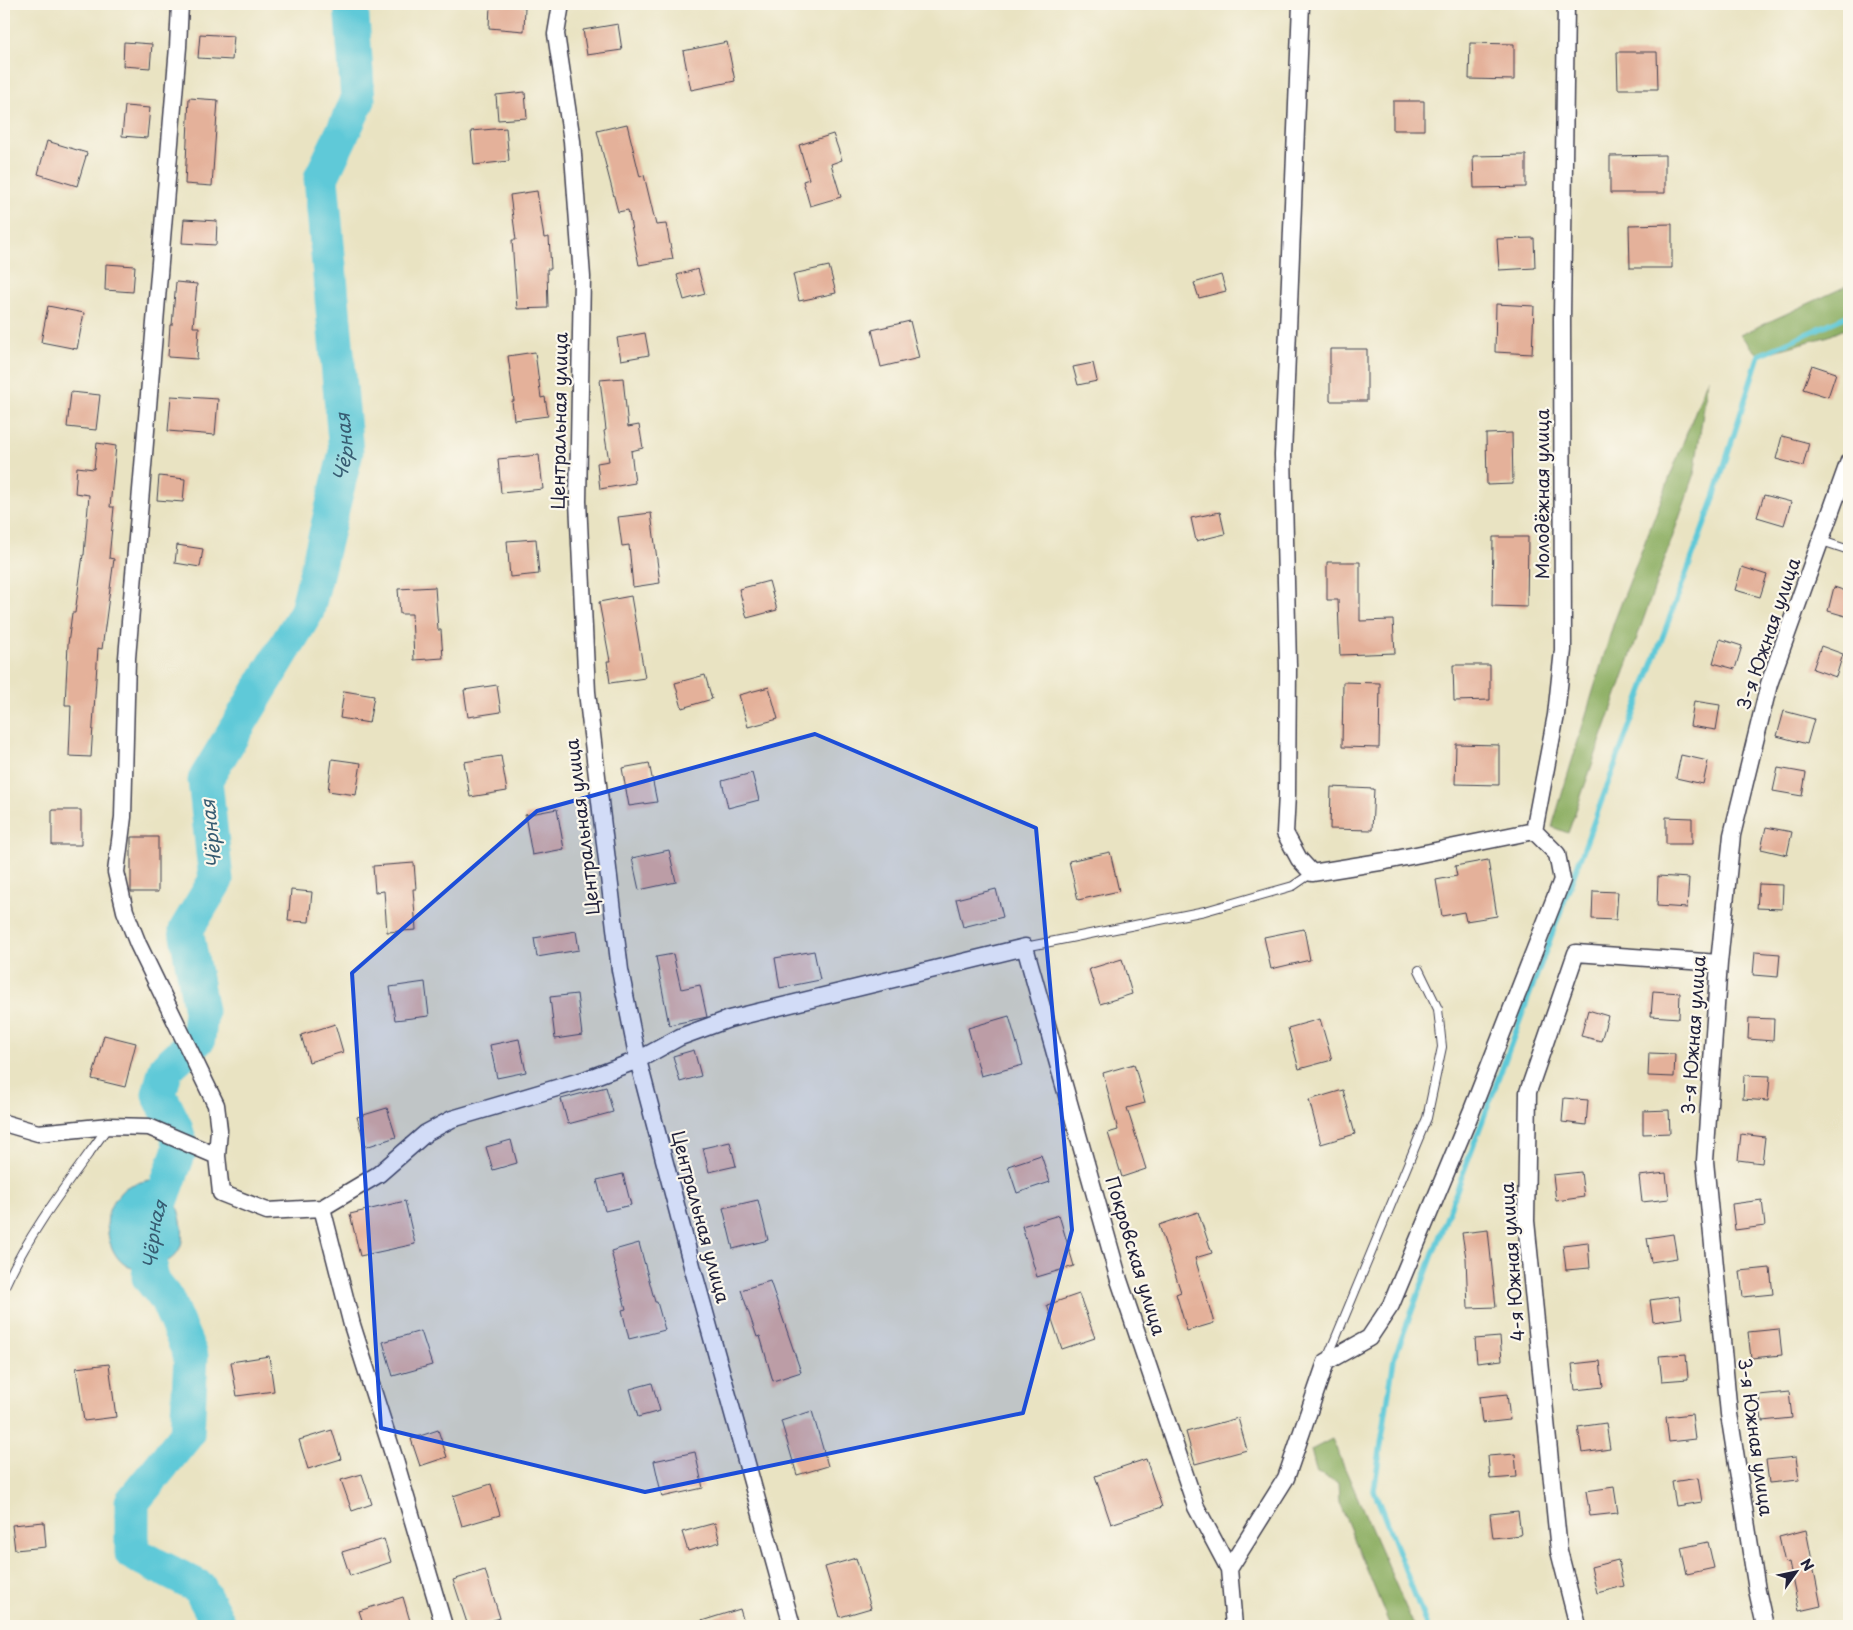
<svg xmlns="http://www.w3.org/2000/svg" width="1853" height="1630" font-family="'Playpen Sans',sans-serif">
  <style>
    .forest { fill: #8daf63; stroke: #58684f }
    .water { fill: #5ec9d8; stroke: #40768a }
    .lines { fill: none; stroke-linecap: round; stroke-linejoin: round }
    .stream { stroke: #5ec9d8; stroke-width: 5.5 }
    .river { stroke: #5ec9d8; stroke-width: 35 }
    .building { fill: #e4b19a }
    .service-casing { stroke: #403f4f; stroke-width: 10 }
    .minor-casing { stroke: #403f4f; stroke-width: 19 }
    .service { stroke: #fff; stroke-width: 8 }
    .minor { stroke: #fff; stroke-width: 16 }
    .marked { fill: #1d4ed8; fill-opacity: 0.2; stroke: #1d4ed8; stroke-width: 4; stroke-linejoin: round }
    .labels { text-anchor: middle; stroke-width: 4.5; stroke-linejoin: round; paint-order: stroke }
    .street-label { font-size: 18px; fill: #22223b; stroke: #fbf7ec }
    .water-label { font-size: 19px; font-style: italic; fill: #375c72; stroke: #fbf7ec }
  </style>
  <rect width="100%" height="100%" fill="#fbf7ec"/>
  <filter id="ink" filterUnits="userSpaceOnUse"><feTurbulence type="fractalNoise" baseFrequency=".02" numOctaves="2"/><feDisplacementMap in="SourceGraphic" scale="10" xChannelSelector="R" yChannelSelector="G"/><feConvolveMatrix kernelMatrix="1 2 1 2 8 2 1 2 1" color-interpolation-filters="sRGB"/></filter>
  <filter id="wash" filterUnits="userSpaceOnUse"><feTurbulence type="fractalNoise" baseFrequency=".0096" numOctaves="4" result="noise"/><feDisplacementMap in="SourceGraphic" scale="20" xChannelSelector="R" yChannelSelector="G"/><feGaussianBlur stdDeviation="1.12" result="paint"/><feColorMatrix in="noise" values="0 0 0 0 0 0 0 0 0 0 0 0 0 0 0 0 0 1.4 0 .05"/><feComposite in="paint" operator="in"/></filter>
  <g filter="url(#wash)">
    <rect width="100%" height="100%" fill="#e9e3c2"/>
    <!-- forest -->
    <path class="forest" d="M 1849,285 L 1849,327 L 1829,336 L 1759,355 L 1740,335 Z
      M 1708,378 L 1694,476 L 1568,833 L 1552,827 L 1614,622 Z
      M 1332,1439 L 1414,1626 L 1390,1626 L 1339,1502 L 1338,1482 L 1317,1474 L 1311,1450 Z"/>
    <!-- water -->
    <path class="water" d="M 149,1180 L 174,1195 C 183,1226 194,1255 154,1267 C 148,1269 133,1270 127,1266 C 110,1256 104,1230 109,1211 C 110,1206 119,1193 124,1189 C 130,1184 142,1182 149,1180 Z"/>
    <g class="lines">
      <!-- stream -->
      <path class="stream" d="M 1427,1626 L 1374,1490 L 1394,1359 L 1712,504 L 1759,355 L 1849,315"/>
      <!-- river -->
      <path class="river" id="s1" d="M 220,1626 L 199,1587 L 132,1553 L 132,1502 L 187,1434 L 191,1356 L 167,1300 L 149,1277 L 154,1221 L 181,1146 L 175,1127 L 159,1094 L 166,1068 L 198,1039 L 201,1011 L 186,930 L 216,880 L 205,780 L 307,611 L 346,452 L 321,178 L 358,100 L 351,4"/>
    </g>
    <g id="blocks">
      <!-- building -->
      <path class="building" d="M 490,4 L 525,7 L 524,31 L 489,28 Z
        M 618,24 L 622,50 L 587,55 L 583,30 Z
        M 200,34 L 234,36 L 232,60 L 198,58 Z
        M 124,42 L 152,44 L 150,68 L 123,66 Z
        M 727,42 L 735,81 L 691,90 L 683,51 Z
        M 1470,43 L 1514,44 L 1514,80 L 1469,79 Z
        M 1617,52 L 1657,52 L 1658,89 L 1618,89 Z
        M 525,92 L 527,118 L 498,120 L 496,95 Z
        M 189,98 L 218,100 L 212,186 L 185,184 Z
        M 1393,101 L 1424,101 L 1424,130 L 1393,130 Z
        M 125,106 L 150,108 L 147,138 L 122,136 Z
        M 627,124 L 640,177 L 644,175 L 656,225 L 666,224 L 673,259 L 639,265 L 628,210 L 618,212 L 597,131 Z
        M 506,128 L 509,161 L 474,165 L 471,131 Z
        M 833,134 L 842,160 L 831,164 L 841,197 L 810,206 L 803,181 L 809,179 L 799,145 Z
        M 47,141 L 87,153 L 77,186 L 38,174 Z
        M 1526,155 L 1526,187 L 1474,188 L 1473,156 Z
        M 1665,155 L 1665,193 L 1610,193 L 1610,156 Z
        M 537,191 L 544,238 L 549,237 L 551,269 L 547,269 L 548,308 L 517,309 L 512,240 L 516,240 L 510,195 Z
        M 184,219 L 217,221 L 216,245 L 182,243 Z
        M 1672,224 L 1672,268 L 1630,268 L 1629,225 Z
        M 1534,238 L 1535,268 L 1499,270 L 1497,239 Z
        M 106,264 L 135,266 L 133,292 L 105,290 Z
        M 829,266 L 836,293 L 799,301 L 793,274 Z
        M 698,269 L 705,294 L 684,300 L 677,275 Z
        M 1221,275 L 1226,291 L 1199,298 L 1194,283 Z
        M 176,282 L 197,284 L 193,327 L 199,327 L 197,359 L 168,357 L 170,325 L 172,325 Z
        M 1496,304 L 1534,306 L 1532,354 L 1495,352 Z
        M 48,306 L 84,313 L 77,349 L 41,342 Z
        M 910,321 L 919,358 L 881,367 L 872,330 Z
        M 645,333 L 649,355 L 621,360 L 617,338 Z
        M 1330,349 L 1367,349 L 1367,401 L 1330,401 Z
        M 535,352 L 541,398 L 545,397 L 548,416 L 514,420 L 512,401 L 514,401 L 508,356 Z
        M 1093,363 L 1097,381 L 1078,385 L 1073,367 Z
        M 1812,365 L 1836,373 L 1828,397 L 1803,389 Z
        M 623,378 L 628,427 L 639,425 L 643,448 L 631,451 L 635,483 L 600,489 L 597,463 L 609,461 L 604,431 L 606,430 L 600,380 Z
        M 71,392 L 100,395 L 96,430 L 67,427 Z
        M 171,396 L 218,399 L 215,435 L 168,431 Z
        M 1512,433 L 1513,484 L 1487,485 L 1486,434 Z
        M 1782,436 L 1809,443 L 1803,466 L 1776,459 Z
        M 97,443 L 116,446 L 110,507 L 114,507 L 109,558 L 114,559 L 102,649 L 98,648 L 91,757 L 69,756 L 71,705 L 65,705 L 68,644 L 72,613 L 75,613 L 83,555 L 84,555 L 89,495 L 75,493 L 77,467 L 94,469 Z
        M 539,455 L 543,489 L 501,493 L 498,459 Z
        M 159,476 L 185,479 L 183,502 L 157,500 Z
        M 1764,495 L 1791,502 L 1784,525 L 1757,517 Z
        M 1220,512 L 1225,534 L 1196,541 L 1191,518 Z
        M 651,513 L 660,583 L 633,587 L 629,545 L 622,546 L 618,517 Z
        M 1493,537 L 1528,537 L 1527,607 L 1492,606 Z
        M 536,539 L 539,574 L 510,577 L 507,541 Z
        M 177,545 L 203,549 L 200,567 L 175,563 Z
        M 1327,562 L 1360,562 L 1360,621 L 1393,620 L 1395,653 L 1340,655 L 1338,600 L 1327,600 Z
        M 1742,567 L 1767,575 L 1760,597 L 1735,590 Z
        M 769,581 L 777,610 L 747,618 L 739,589 Z
        M 435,587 L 438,630 L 441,630 L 443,658 L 414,660 L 412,614 L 400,614 L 398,589 Z
        M 1834,587 L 1849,592 L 1849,617 L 1828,611 Z
        M 631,596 L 645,678 L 610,683 L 607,661 L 610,661 L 599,602 Z
        M 1720,639 L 1742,646 L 1735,669 L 1713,663 Z
        M 1821,646 L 1843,654 L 1836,677 L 1813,669 Z
        M 1453,665 L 1490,665 L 1490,700 L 1454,701 Z
        M 705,675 L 712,699 L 682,708 L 675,683 Z
        M 1343,682 L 1380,683 L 1379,748 L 1342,747 Z
        M 497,685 L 501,712 L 468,717 L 464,690 Z
        M 769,687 L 778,719 L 748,727 L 739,695 Z
        M 344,691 L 374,696 L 369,723 L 340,718 Z
        M 1694,701 L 1720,705 L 1716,730 L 1690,726 Z
        M 1784,711 L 1814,719 L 1807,744 L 1777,736 Z
        M 1456,744 L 1499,745 L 1499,785 L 1455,784 Z
        M 1681,755 L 1708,761 L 1703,784 L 1676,778 Z
        M 501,756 L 507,791 L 470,797 L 464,762 Z
        M 332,759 L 361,763 L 356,795 L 328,791 Z
        M 649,763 L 657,802 L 629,806 L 622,768 Z
        M 1778,768 L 1806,773 L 1802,796 L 1773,791 Z
        M 752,773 L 759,800 L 728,808 L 722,781 Z
        M 1331,787 L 1374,789 L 1372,830 L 1330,829 Z
        M 557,809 L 564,849 L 532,855 L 525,815 Z
        M 52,810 L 81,810 L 81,845 L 52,845 Z
        M 1666,817 L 1692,818 L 1692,844 L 1666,844 Z
        M 1766,827 L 1792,832 L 1787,855 L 1761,849 Z
        M 131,837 L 158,837 L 158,892 L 131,892 Z
        M 669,850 L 676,882 L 639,890 L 632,858 Z
        M 1110,852 L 1119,891 L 1078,900 L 1069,861 Z
        M 1488,860 L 1497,916 L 1466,921 L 1464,912 L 1442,916 L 1436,880 L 1457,876 L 1455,866 Z
        M 414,863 L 416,889 L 413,889 L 416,930 L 387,932 L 384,891 L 375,892 L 373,866 Z
        M 1658,876 L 1689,878 L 1687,908 L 1657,906 Z
        M 1759,884 L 1783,885 L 1782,909 L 1757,908 Z
        M 996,889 L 1003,917 L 963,927 L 956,899 Z
        M 291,890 L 312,892 L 309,922 L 288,921 Z
        M 1593,891 L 1618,892 L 1616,920 L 1592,919 Z
        M 1304,929 L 1310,960 L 1271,969 L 1264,937 Z
        M 576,931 L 579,950 L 537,957 L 534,938 Z
        M 814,951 L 820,980 L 780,988 L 775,958 Z
        M 1755,952 L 1780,954 L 1778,977 L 1753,975 Z
        M 673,954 L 681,989 L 700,985 L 707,1017 L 669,1025 L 656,957 Z
        M 1122,959 L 1132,994 L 1100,1004 L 1089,969 Z
        M 425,982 L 429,1016 L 395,1020 L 390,987 Z
        M 1653,991 L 1680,993 L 1679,1018 L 1651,1016 Z
        M 577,994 L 582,1035 L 555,1039 L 550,997 Z
        M 1588,1010 L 1608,1016 L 1601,1041 L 1581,1036 Z
        M 1009,1016 L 1023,1065 L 981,1076 L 968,1028 Z
        M 1749,1018 L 1774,1019 L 1773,1041 L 1748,1039 Z
        M 1320,1019 L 1332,1060 L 1299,1069 L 1288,1028 Z
        M 335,1024 L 343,1052 L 309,1062 L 301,1035 Z
        M 104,1035 L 136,1043 L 125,1087 L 92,1079 Z
        M 519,1039 L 526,1072 L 497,1078 L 490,1045 Z
        M 694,1050 L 701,1076 L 680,1082 L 673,1056 Z
        M 1649,1053 L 1675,1054 L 1674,1077 L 1648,1076 Z
        M 1134,1064 L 1145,1103 L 1127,1108 L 1146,1169 L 1122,1177 L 1108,1133 L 1118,1130 L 1103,1073 Z
        M 1744,1075 L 1770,1076 L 1768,1101 L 1743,1099 Z
        M 606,1087 L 613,1112 L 568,1124 L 561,1099 Z
        M 1343,1090 L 1355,1134 L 1321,1144 L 1309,1100 Z
        M 1564,1098 L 1588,1100 L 1586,1125 L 1562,1122 Z
        M 387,1108 L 396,1137 L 366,1147 L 357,1117 Z
        M 1669,1110 L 1670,1133 L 1643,1134 L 1643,1111 Z
        M 1741,1134 L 1765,1137 L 1762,1163 L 1738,1160 Z
        M 511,1140 L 517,1163 L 493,1170 L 486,1147 Z
        M 730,1142 L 736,1166 L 709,1172 L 703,1148 Z
        M 1041,1155 L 1050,1182 L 1017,1193 L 1008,1166 Z
        M 1581,1172 L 1584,1197 L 1556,1201 L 1553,1175 Z
        M 1666,1173 L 1669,1199 L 1642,1202 L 1639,1176 Z
        M 623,1174 L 631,1205 L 605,1211 L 597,1180 Z
        M 758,1200 L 768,1240 L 733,1249 L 723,1208 Z
        M 1762,1200 L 1765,1226 L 1735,1230 L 1732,1204 Z
        M 405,1201 L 415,1244 L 360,1256 L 350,1214 Z
        M 1198,1212 L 1212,1253 L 1195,1258 L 1214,1323 L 1187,1331 L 1176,1294 L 1181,1292 L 1159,1225 Z
        M 1059,1215 L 1074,1266 L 1037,1277 L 1022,1226 Z
        M 1488,1230 L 1496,1307 L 1468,1308 L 1466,1258 L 1462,1233 Z
        M 1673,1234 L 1677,1258 L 1651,1262 L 1647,1238 Z
        M 1588,1242 L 1590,1268 L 1566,1270 L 1563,1245 Z
        M 639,1243 L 655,1302 L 657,1302 L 665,1330 L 629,1339 L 622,1310 L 626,1309 L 611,1251 Z
        M 1770,1268 L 1773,1294 L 1743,1297 L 1740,1271 Z
        M 770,1281 L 801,1372 L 773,1381 L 760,1336 L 757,1337 L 741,1290 Z
        M 1079,1294 L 1095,1338 L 1062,1349 L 1047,1305 Z
        M 1679,1296 L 1682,1318 L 1653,1322 L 1650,1300 Z
        M 1779,1329 L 1782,1355 L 1751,1358 L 1748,1332 Z
        M 421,1331 L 432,1365 L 393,1376 L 383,1342 Z
        M 1500,1337 L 1502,1360 L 1477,1363 L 1475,1339 Z
        M 1686,1354 L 1688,1379 L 1662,1381 L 1659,1356 Z
        M 269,1356 L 274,1391 L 237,1396 L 231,1362 Z
        M 1600,1361 L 1603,1387 L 1575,1390 L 1572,1364 Z
        M 109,1364 L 116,1417 L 84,1421 L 76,1368 Z
        M 652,1383 L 660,1411 L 638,1417 L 630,1389 Z
        M 1789,1392 L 1792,1418 L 1762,1421 L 1759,1395 Z
        M 1507,1394 L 1510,1420 L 1482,1423 L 1479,1397 Z
        M 812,1411 L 828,1466 L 797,1475 L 781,1421 Z
        M 1692,1414 L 1695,1439 L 1669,1442 L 1666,1417 Z
        M 1238,1418 L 1247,1450 L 1195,1464 L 1186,1432 Z
        M 1606,1423 L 1610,1449 L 1582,1453 L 1578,1427 Z
        M 332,1430 L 341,1459 L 308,1469 L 299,1440 Z
        M 438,1430 L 447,1457 L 420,1466 L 411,1439 Z
        M 695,1452 L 703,1488 L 662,1497 L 654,1461 Z
        M 1515,1454 L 1517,1477 L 1490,1479 L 1488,1456 Z
        M 1796,1457 L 1799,1480 L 1769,1483 L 1766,1460 Z
        M 1146,1459 L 1162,1507 L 1111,1524 L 1095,1476 Z
        M 362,1474 L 372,1504 L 352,1511 L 341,1480 Z
        M 1698,1478 L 1702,1502 L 1676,1506 L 1672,1482 Z
        M 491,1484 L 500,1515 L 462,1526 L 453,1496 Z
        M 1614,1487 L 1618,1513 L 1590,1516 L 1586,1491 Z
        M 1518,1511 L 1521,1535 L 1493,1538 L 1490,1514 Z
        M 44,1522 L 46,1547 L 15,1550 L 12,1525 Z
        M 715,1523 L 720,1542 L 688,1551 L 682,1532 Z
        M 1806,1530 L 1821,1606 L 1799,1611 L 1789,1562 L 1785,1563 L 1779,1537 Z
        M 384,1539 L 391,1562 L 350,1576 L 342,1552 Z
        M 1708,1542 L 1714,1568 L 1687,1574 L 1681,1548 Z
        M 856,1558 L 871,1608 L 840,1617 L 825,1567 Z
        M 1618,1560 L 1624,1586 L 1597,1593 L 1591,1567 Z
        M 485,1570 L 500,1618 L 474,1626 L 468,1626 L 453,1580 Z
        M 403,1597 L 410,1621 L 391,1626 L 364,1626 L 359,1611 Z
        M 740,1609 L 745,1626 L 696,1626 L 695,1623 Z"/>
    </g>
  </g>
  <g filter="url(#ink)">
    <use href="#blocks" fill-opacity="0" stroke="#403f4f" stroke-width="1"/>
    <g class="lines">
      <!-- service casing -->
      <g class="service-casing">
        <path id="service" d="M 1822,541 L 1849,550
          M 1025,947 L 1205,911 L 1293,886 L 1312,873
          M 4,1288 C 30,1230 71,1179 108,1127
          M 1327,1359 L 1427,1118 L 1442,1047 L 1438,1009 L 1419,970"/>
      </g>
      <!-- minor casing -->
      <g class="minor-casing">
        <path id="minor" d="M 180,4 L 178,47 L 127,658 L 123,817 L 116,872 L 125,911 L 138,944 L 216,1105 L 219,1130 L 217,1156 L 221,1193 L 267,1211 L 322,1208 L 379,1174 L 426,1133 L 452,1119 L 587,1079 L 638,1060 L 680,1037 L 729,1019 L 1025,947 L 1119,1280 L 1196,1507 L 1229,1569
          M 561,4 L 556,34 L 572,141 L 582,277 L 578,501 L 587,692 L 620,970 L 638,1060 L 692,1266 L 792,1626
          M 1301,4 L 1283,455 L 1288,666 L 1287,794 L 1285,833 L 1299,859 L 1312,873 L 1386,861 L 1534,831 L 1556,715 L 1563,650 L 1562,319 L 1566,4
          M 4,1123 L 38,1133 L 109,1126 L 149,1127 L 217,1156
          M 322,1208 L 352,1325 L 394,1457 L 444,1626
          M 1234,1626 L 1229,1569 L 1286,1478 L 1326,1362 L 1369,1338 L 1391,1305 L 1472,1110 L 1562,880 L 1557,854 L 1534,831
          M 1578,1626 L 1559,1551 L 1526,1221 L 1528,1092 L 1576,953 L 1719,963
          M 1765,1626 L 1757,1590 L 1729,1414 L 1705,1161 L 1719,963 L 1732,835 L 1769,684 L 1849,461"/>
      </g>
      <!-- service -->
      <use href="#service" class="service"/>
      <!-- minor -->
      <use href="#minor" class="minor"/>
    </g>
  </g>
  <!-- marked area -->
  <path class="marked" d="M 815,734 L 1036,828 L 1072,1230 L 1023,1413 L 645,1492 L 381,1428 L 352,973 L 537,811 Z"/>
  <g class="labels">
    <!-- street labels -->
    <g class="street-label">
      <text transform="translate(560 421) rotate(-89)" y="6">Центральная улица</text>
      <text transform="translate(1543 494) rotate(-90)" y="6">Молодёжная улица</text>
      <text transform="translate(1769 634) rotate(-71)" y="6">3-я Южная улица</text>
      <text transform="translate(583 827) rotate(-97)" y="6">Центральная улица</text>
      <text transform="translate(1694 1035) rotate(-86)" y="6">3-я Южная улица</text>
      <text transform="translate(700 1217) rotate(75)" y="6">Центральная улица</text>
      <text transform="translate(1135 1256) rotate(73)" y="6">Покровская улица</text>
      <text transform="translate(1513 1262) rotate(-94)" y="6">4-я Южная улица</text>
      <text transform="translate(1755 1437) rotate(82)" y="6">3-я Южная улица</text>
    </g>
    <!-- water labels -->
    <g class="water-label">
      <text dy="7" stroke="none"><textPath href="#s1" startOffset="1324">Чёрная</textPath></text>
      <text transform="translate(211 834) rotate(-96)" y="7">Чёрная</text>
      <text dy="7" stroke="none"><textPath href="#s1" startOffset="469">Чёрная</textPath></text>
    </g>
  </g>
  <!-- margin -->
  <rect width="1853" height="1630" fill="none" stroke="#fbf7ec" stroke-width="20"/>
  <!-- north arrow -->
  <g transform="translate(1796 1572) rotate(57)" stroke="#fbf7ec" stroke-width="4" paint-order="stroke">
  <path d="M0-4L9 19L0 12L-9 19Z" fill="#22223b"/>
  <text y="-8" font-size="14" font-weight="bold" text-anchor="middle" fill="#22223b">N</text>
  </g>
</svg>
